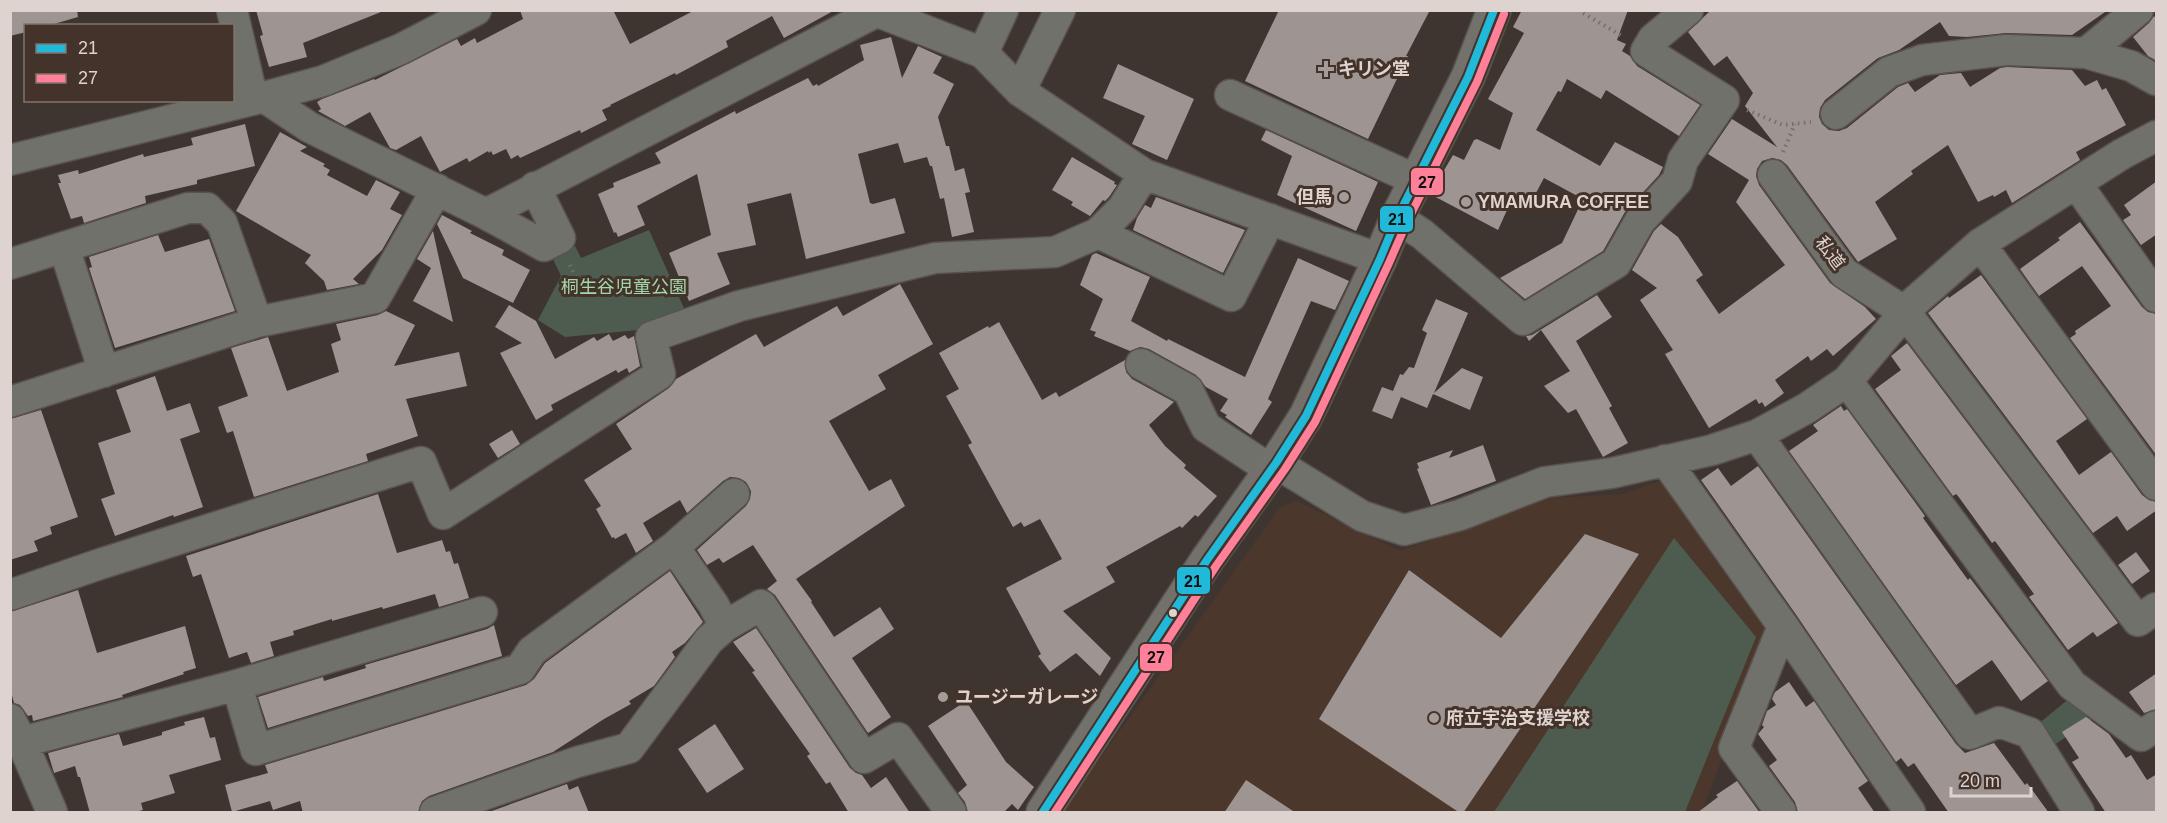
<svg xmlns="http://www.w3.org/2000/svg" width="2167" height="823" font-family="Helvetica,'Noto Sans JP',sans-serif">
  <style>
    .built { fill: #4c372d }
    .green { fill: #4e5c4f }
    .building { fill: #9e9592 }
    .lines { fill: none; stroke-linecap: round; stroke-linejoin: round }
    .minor-casing { stroke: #5a524e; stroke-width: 33 }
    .major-casing { stroke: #5a524e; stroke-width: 36 }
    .path { stroke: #71706c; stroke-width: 4; stroke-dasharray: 1.5 4.5; stroke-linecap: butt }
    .minor { stroke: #71716c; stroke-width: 30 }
    .major { stroke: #73716c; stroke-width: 33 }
    .bus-1-casing { stroke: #44332b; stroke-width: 12 }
    .bus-2-casing { stroke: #44332b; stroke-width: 12 }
    .bus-1 { stroke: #20b9da; stroke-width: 8 }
    .bus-2 { stroke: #ff8098; stroke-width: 8 }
    .poi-dot { fill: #a69c97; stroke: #44332b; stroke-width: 2 }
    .bus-dot { fill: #ded3ce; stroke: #44332b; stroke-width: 2 }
    .labels { text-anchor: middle; stroke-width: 6; stroke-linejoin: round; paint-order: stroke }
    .poi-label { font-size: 18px; font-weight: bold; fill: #ded3ce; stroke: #44332b; text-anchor: start }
    .street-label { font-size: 18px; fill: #ded3ce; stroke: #44332b }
    .park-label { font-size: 18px; fill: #a3d7ab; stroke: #44332b }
    .line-badge { stroke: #44332b; stroke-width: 2 }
    .pale-badge-label { font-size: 16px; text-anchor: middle; font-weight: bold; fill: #111 }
  </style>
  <rect width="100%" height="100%" fill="#3e3531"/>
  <!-- built -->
  <path class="built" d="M 1669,478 L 1772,624 L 1702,812 L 1062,812 L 1280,507 L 1297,501 L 1400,551 L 1550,498 L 1623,494 Z"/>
  <!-- green -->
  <path class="green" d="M 649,230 L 687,315 L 643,340 L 638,330 L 565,337 L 538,320 L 561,276 L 552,257 L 575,246 L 581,258 Z
    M 1674,538 L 1756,637 L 1685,812 L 1494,812 Z
    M 2076,693 L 2102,713 L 2045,751 L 2032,729 Z"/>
  <!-- building -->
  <path class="building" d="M 10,10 L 77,10 L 78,17 L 47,26 L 26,26 L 26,32 L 10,36 Z
    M 256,10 L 381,10 L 381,12 L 303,43 L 307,57 L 269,67 L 260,36 L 263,35 Z
    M 520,10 L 613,10 L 630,44 L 695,10 L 835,10 L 784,38 L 772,16 L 726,41 L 728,47 L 676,75 L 675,73 L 610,105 L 611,106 L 602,110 L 607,120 L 581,133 L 580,130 L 520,158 L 518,155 L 511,159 L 506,149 L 493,155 L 491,151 L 489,153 L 488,151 L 469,162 L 467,158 L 440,172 L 421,136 L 396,150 L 390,148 L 370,112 L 345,126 L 318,111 L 321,109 L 317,102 L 322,99 L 374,79 L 375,80 L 457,39 L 461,46 L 475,38 L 477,43 L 523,19 Z
    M 1279,10 L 1430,10 L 1406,56 L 1408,56 L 1368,139 L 1245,81 Z
    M 1522,10 L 1628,10 L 1617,40 L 1626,44 L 1622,51 L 1630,56 L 1637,66 L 1700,105 L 1679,136 L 1606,90 L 1601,99 L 1567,79 L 1561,92 L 1558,91 L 1536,130 L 1600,166 L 1615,142 L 1663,167 L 1659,175 L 1625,212 L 1603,251 L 1525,299 L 1500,278 L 1562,243 L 1583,199 L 1544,178 L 1529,206 L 1513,197 L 1498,230 L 1430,194 L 1453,155 L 1464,160 L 1474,140 L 1477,139 L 1500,150 L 1513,113 L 1488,99 L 1524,33 L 1513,27 Z
    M 1711,10 L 2108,10 L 2072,35 L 2006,33 L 1967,37 L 1949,36 L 1940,22 L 1899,50 L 1878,58 L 1825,100 L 1820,108 L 1819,117 L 1822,124 L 1829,130 L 1839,131 L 1847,128 L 1898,87 L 1908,83 L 1915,92 L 1940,75 L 1961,73 L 1970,87 L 2000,68 L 2007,67 L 2072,70 L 2085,86 L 2097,80 L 2102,90 L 2106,88 L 2126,125 L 2076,152 L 2080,160 L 2012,203 L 2006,190 L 1994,197 L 1993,195 L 1978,202 L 1948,145 L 1911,171 L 1913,174 L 1875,202 L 1897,239 L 1858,262 L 1787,165 L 1781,160 L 1772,158 L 1762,161 L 1757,169 L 1756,176 L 1759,185 L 1830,283 L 1865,307 L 1876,319 L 1833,356 L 1827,349 L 1811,361 L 1808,356 L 1775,380 L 1784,393 L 1765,407 L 1762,402 L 1759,404 L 1756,399 L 1709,428 L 1665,354 L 1673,350 L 1640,300 L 1657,288 L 1632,270 L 1654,231 L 1661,224 L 1678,237 L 1703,275 L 1696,280 L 1719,314 L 1785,265 L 1736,202 L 1749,180 L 1708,154 L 1732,119 L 1777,147 L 1745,106 L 1753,93 L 1727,56 L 1714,66 L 1688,32 Z
    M 2154,16 L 2157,20 L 2157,61 L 2148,56 L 2133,37 L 2149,23 Z
    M 891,37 L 902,78 L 918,46 L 942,57 L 933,73 L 954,84 L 938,117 L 946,146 L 949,146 L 955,171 L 964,168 L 970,192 L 965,193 L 974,232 L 952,237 L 944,198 L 940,199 L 932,166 L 930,166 L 927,157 L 904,163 L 898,143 L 858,154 L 870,203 L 873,204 L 895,198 L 905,233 L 806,259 L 791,193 L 747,204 L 756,245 L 717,253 L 730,284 L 689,301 L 669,253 L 711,235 L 697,174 L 637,206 L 645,225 L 618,237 L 616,232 L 614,233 L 598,194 L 614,187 L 613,183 L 661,163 L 655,153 L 735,111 L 736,114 L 808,78 L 813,86 L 817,84 L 818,86 L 864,60 L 860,45 Z
    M 1118,64 L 1194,99 L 1167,160 L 1132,144 L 1145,116 L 1103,98 Z
    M 245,124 L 255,166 L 197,180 L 197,184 L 145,196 L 146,203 L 84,223 L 82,216 L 71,219 L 58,183 L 61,183 L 58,175 L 78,170 L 79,174 L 143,154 L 144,157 L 193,145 L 191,138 Z
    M 1266,130 L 1378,182 L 1356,231 L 1277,195 L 1292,156 L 1261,140 Z
    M 280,132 L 307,147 L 300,151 L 325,164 L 323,166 L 330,170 L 327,175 L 367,196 L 376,180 L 400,192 L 390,209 L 402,215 L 382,250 L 353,279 L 359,284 L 327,290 L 324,281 L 305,263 L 311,255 L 236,211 Z
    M 1072,157 L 1115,182 L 1114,184 L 1117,185 L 1109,197 L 1105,201 L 1103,200 L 1090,216 L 1071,205 L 1073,202 L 1052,190 Z
    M 2157,181 L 2157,234 L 2141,245 L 2123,220 L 2131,215 L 2124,205 Z
    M 1156,197 L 1245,230 L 1223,273 L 1133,230 L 1137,218 L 1145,205 L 1151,208 Z
    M 442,215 L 472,231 L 470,233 L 504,250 L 502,255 L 530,270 L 513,303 L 463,278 L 437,224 Z
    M 2080,222 L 2142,307 L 2148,312 L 2157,314 L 2157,456 L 2070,338 L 2076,334 L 2075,331 L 2111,306 L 2082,266 L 2039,296 L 2020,269 L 2060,240 L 2058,238 Z
    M 433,231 L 438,254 L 453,322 L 413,301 L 431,268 L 417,259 Z
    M 158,235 L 165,252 L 209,239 L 235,311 L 115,348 L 89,268 L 92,267 L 89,257 Z
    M 1096,253 L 1150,277 L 1131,321 L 1167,341 L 1168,339 L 1245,377 L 1298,258 L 1349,281 L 1335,310 L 1311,301 L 1268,399 L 1272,402 L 1251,435 L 1225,417 L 1227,415 L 1220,411 L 1228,399 L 1206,387 L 1196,375 L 1149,349 L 1140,347 L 1130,351 L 1094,336 L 1096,332 L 1090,330 L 1103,299 L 1080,285 L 1092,255 Z
    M 1981,275 L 2087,419 L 2056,441 L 2079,475 L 2111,452 L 2142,495 L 2149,500 L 2157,502 L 2157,510 L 2127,531 L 2117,516 L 2093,533 L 1928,313 L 1948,296 L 1949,298 Z
    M 900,284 L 933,344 L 878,375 L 886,389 L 829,421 L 869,491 L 891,479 L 905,506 L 796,579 L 812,601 L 811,602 L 834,637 L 880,607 L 894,629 L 852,658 L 891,717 L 868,733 L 775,595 L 767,589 L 777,581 L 753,545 L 723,563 L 719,558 L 707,565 L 697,550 L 746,506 L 750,499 L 751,491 L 746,482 L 739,478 L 730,477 L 723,481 L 687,513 L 680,500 L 643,523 L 653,541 L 636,553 L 626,533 L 615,539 L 614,537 L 612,538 L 596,509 L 601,506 L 584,480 L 632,449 L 616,424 L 669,388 L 676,379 L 756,334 L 764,347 L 837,306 L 843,316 Z
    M 1597,295 L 1612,317 L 1576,341 L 1612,406 L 1609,408 L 1628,443 L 1603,457 L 1576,409 L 1568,413 L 1544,386 L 1570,371 L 1541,330 L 1529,341 L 1526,336 L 1532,335 Z
    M 1436,299 L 1468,313 L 1434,393 L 1462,368 L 1483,377 L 1470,410 L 1433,394 L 1427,408 L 1401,397 L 1392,419 L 1372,411 L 1382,387 L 1393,391 L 1400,374 L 1403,375 L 1409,367 L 1414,368 L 1427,333 L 1422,330 Z
    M 509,305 L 536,321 L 555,359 L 594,337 L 597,341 L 609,334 L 613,341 L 625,335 L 628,339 L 634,336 L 640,366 L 629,373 L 627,368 L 618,373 L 616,370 L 551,405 L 553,410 L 536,420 L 500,353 L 522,343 L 495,327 Z
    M 386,311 L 415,325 L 394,366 L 459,352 L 467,386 L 406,399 L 418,436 L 366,454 L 368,461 L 254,497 L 233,431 L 227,433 L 218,407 L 248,396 L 231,348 L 268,337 L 287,391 L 339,372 L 331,344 L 341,340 L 336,324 L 378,315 Z
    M 999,322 L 1042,400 L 1056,392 L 1059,397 L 1125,360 L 1126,372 L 1132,379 L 1174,402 L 1149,425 L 1165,446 L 1186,465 L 1184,468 L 1217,496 L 1198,517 L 1195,515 L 1182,528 L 1180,526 L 1106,567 L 1115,582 L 1063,611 L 1111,658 L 1100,676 L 1076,653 L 1050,672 L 1038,656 L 1041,654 L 1006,588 L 1062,559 L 1040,519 L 1024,527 L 1021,522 L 1013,527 L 968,445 L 972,443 L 946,396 L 959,389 L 939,353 L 988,326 L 989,328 Z
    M 1907,343 L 2118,623 L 2097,637 L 2093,632 L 2068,650 L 2029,597 L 2034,594 L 1995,541 L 1992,543 L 1958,496 L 1956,494 L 1953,496 L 1875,389 L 1901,370 L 1891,356 Z
    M 155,376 L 167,411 L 190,403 L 200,432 L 180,439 L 203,507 L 174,517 L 173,515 L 115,536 L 101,499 L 115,494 L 98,443 L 131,432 L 116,390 Z
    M 1841,406 L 1844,411 L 1847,409 L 1925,516 L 1923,518 L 1968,580 L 1970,578 L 2048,681 L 2021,701 L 1992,660 L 1956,685 L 1789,451 L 1818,431 L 1813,425 Z
    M 41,410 L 78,517 L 50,527 L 52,534 L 34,541 L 38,551 L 10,560 L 10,419 Z
    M 512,430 L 520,444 L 498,458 L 489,444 Z
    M 1483,445 L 1496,481 L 1431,505 L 1417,469 L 1419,468 L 1417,463 L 1453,450 L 1449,458 Z
    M 1758,466 L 1956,744 L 1965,753 L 1994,743 L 2025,785 L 2027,783 L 2049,813 L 1949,813 L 1914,763 L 1908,767 L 1901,758 L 1896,762 L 1797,616 L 1701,480 L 1718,468 L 1731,486 Z
    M 378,494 L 397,553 L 442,540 L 446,552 L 450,551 L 454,564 L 458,563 L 469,598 L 439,607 L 435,594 L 383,609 L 382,607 L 332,621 L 332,619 L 293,631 L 294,635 L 270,642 L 274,656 L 251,663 L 247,652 L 229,658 L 201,574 L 193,577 L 186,556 Z
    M 1585,534 L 1639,554 L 1463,813 L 1460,813 L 1319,719 L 1409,570 L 1501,638 Z
    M 2136,552 L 2150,571 L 2132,584 L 2118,565 Z
    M 670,571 L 703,622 L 685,643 L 672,652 L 675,657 L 654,686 L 629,701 L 631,704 L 604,719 L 553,752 L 429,796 L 422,801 L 418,813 L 303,813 L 300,801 L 273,810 L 270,801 L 232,812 L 225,785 L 268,773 L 265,765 L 526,685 L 534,679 L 545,663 Z
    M 78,590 L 97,653 L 185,626 L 196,668 L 183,672 L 184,674 L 122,695 L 123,697 L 33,721 L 32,715 L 28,716 L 20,705 L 14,703 L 10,688 L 10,612 Z
    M 494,625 L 502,656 L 268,728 L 258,697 L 323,677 L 324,681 L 366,668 L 365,665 L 487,629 Z
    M 756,628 L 850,768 L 856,773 L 862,775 L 871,788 L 886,777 L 910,813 L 849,813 L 830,782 L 826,784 L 807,756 L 810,754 L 752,672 L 755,671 L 733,642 Z
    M 2157,673 L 2157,709 L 2144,713 L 2129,692 Z
    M 1789,682 L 1806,707 L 1814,701 L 1868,781 L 1858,788 L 1875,813 L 1798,813 L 1795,802 L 1769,766 L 1777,760 L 1758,734 L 1764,727 L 1762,725 L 1767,711 L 1776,705 L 1772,699 L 1775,692 Z
    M 966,701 L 1006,762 L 1034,787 L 1018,810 L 1012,804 L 1003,813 L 968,813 L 965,802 L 958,793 L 967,785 L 928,726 Z
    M 204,717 L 210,738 L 215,737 L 221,760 L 169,775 L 175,793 L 141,803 L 143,810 L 131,813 L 90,813 L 80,777 L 78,777 L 75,766 L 54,773 L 48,753 L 119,734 L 123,746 L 162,735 L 162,732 L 185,725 L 184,722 Z
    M 2086,717 L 2109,734 L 2126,758 L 2131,755 L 2147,780 L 2157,774 L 2157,813 L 2106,813 L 2072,762 L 2079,758 L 2062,732 Z
    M 715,724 L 744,769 L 707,793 L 678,749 Z
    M 1246,780 L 1296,813 L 1224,813 Z
    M 1737,781 L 1760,813 L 1697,813 L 1718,797 L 1716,795 Z
    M 567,784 L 569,790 L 578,786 L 589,813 L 486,813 Z"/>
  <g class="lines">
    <!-- minor casing -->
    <g class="minor-casing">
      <path id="minor" d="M 232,10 L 253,100
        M 873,10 L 983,53 L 1020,91 L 1144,174 L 1380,259
        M 983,53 L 1003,10
        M 2086,53 L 2138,10
        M 1020,91 L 1060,10
        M 1230,95 L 1416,180
        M 264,97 L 309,127 L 486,214 L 876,12
        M 1836,114 L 1889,72 L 1922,60 L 2006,50 L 2086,53 L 2131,66 L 2156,80
        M 10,160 L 264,97 L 323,81 L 401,49 L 476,10
        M 1773,175 L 1844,273 L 1905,312 L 2138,621 L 2156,608
        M 2076,183 L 2156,297
        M 486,214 L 544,246 L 560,238 L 535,187
        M 1397,218 L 1422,234 L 1523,320 L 1616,263 L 1640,221 L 1677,181 L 1683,160 L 1724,100 L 1646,51 L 1653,39 L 1688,10
        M 1098,233 L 1231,296 L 1270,219
        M 1980,244 L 2156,485
        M 64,247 L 104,372
        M 10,264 L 188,208 L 207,208 L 222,223 L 257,322
        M 1141,364 L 1188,390 L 1206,427 L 1271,470
        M 1847,381 L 2072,685 L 2141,736 L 2156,726
        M 10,402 L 257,322 L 375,298 L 437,189
        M 1757,435 L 1970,734 L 1999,722 L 2030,733 L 2079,812
        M 1665,460 L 1783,626 L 1910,812
        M 1276,463 L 1362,516 L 1404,530 L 1460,515 L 1545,482 L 1612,473 L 1712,450 L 1757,435 L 1807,408 L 1847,381 L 1913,303 L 1980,244 L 2122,154 L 2156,136
        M 10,595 L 100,564 L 421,462 L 443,514 L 660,374 L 651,337 L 739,306 L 935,258 L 1055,252 L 1098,233 L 1123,208 L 1144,174
        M 725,626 L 761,605 L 864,758 L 898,738 L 951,812
        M 237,685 L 256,750 L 520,669 L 532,651 L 674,547 L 734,494
        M 10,719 L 22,742 L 52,812
        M 22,742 L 237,685 L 482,612
        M 435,812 L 577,762 L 629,748 L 709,640 L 725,626 L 713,604 L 674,547
        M 1781,812 L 1734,748 L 1783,626"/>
    </g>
    <!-- major casing -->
    <g class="major-casing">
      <path id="major" d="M 1043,812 L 1207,560 L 1276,463 L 1306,416 L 1380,259 L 1397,218 L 1468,77 L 1494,10"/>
    </g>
    <!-- path -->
    <path class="path" d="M 1578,10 L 1622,36
      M 1747,110 L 1783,125 L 1811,122
      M 1783,152 L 1795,124
      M 570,265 L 577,280"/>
    <!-- minor -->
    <use href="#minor" class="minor"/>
    <!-- major -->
    <use href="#major" class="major"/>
    <!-- bus-1 casing -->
    <g class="bus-1-casing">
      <path id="bus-1" d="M 1043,812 L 1207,560 L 1276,463 L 1306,416 L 1380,259 L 1397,218 L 1468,77 L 1494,10"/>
    </g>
    <!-- bus-2 casing -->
    <g class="bus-2-casing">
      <path id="bus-2" d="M 1055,812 L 1216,566 L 1285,469 L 1315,422 L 1389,263 L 1407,222 L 1477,82 L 1504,14"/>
    </g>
    <!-- bus-1 -->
    <use href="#bus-1" class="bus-1"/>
    <!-- bus-2 -->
    <use href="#bus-2" class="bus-2"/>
  </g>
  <!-- markers -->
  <g class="poi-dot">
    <path d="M1323 60h6v6h6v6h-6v6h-6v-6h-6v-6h6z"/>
    <circle cx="1344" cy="197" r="6"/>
    <circle cx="1466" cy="202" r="6"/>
    <circle cx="943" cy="697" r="6"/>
    <circle cx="1434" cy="718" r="6"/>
  </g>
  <circle class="bus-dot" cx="1173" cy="613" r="5"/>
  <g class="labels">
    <!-- poi labels -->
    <g class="poi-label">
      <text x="1338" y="75">キリン堂</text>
      <text x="1332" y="203" text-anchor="end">但馬</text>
      <text x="1478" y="208">YMAMURA COFFEE</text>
      <text x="955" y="703">ユージーガレージ</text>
      <text x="1446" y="724">府立宇治支援学校</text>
    </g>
    <!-- street labels -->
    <g class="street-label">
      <text transform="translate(1830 253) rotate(53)" y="6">私道</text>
    </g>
    <!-- park labels -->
    <g class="park-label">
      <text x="624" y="293">桐生谷児童公園</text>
    </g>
  </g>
  <g class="line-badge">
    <rect x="1410" y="167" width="34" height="29" rx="6" fill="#ff8098"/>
    <rect x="1379" y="205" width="35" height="28" rx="6" fill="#20b9da"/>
    <rect x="1176" y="566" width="35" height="29" rx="6" fill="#20b9da"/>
    <rect x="1139" y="643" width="34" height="29" rx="6" fill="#ff8098"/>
  </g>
  <g class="pale-badge-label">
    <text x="1427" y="188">27</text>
    <text x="1397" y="225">21</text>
    <text x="1193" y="587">21</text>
    <text x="1156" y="663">27</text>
  </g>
  <!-- border -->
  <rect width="2167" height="823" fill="none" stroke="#ded3ce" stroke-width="24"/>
  <!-- legend -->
  <rect x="24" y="24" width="210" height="78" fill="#44332b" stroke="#82736c" stroke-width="1.5"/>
  <rect x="36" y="44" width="30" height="9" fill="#20b9da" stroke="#82736c" stroke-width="1.5"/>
  <text x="78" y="54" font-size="18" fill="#ded3ce">21</text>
  <rect x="36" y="74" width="30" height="9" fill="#ff8098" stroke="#82736c" stroke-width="1.5"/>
  <text x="78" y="84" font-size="18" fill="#ded3ce">27</text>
  <!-- scale -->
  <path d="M1951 787v9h80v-9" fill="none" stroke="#ded3ce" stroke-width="3"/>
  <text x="1960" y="787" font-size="18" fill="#ded3ce" stroke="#44332b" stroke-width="4.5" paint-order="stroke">20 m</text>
</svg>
